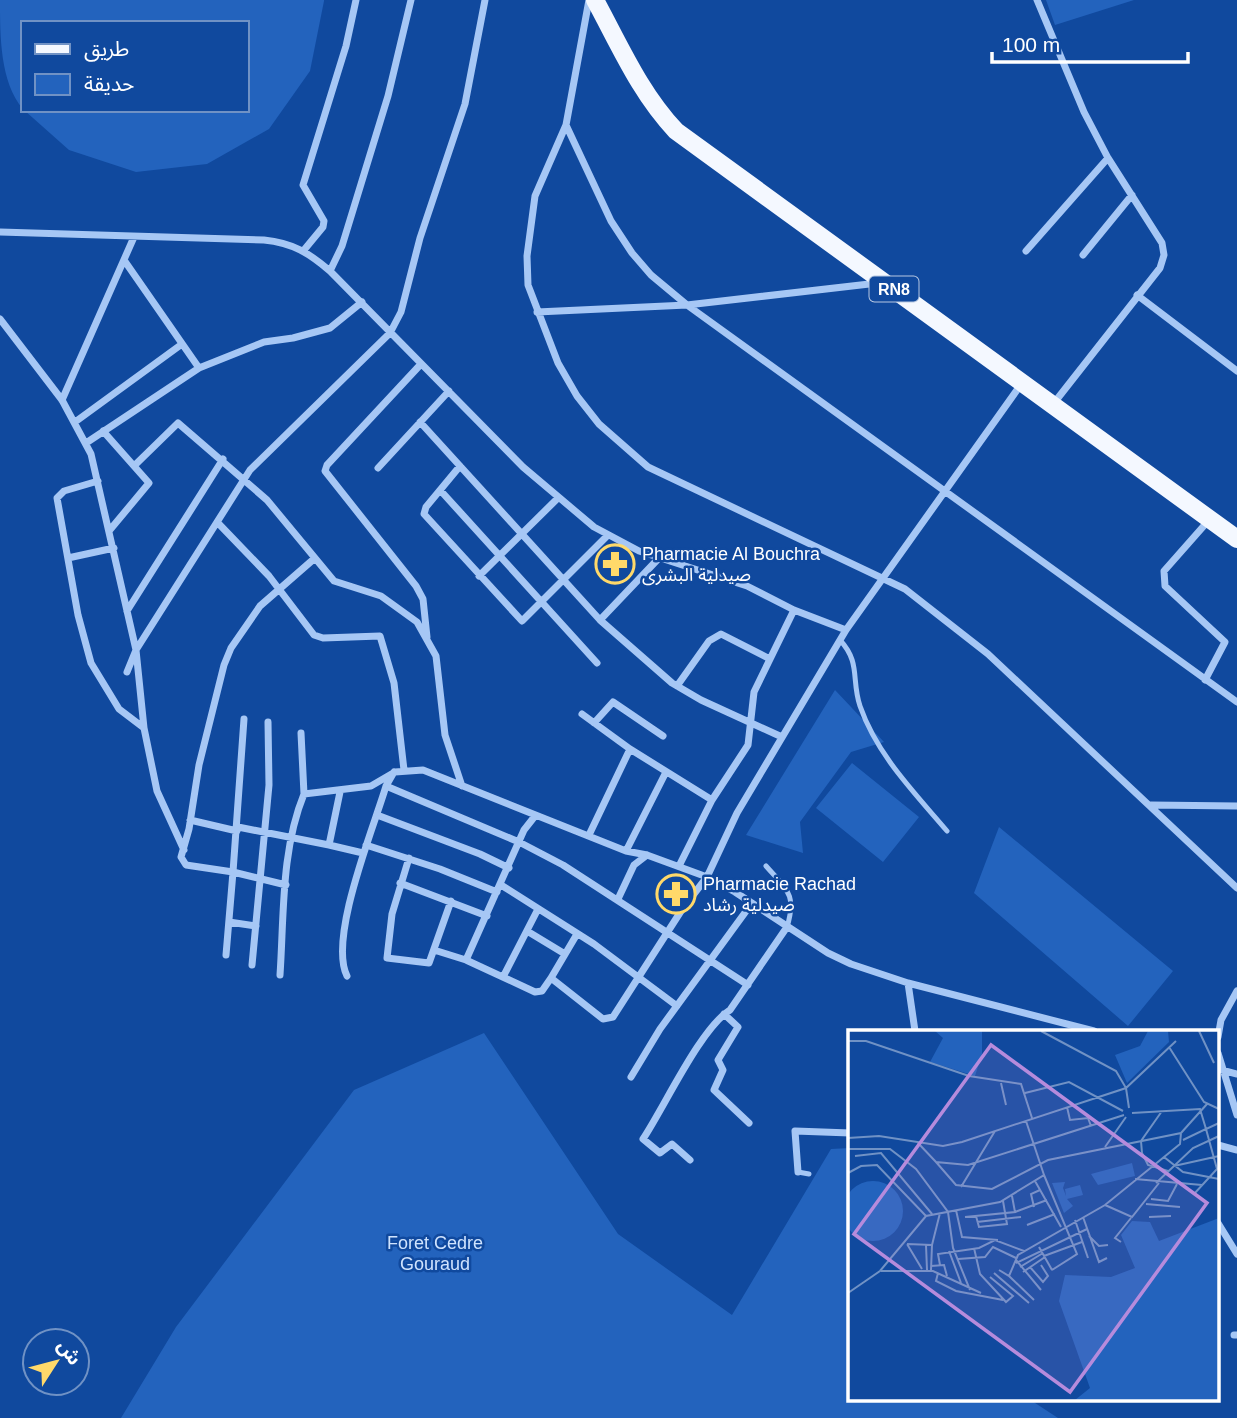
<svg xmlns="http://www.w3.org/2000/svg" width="1237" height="1418" font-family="Arial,'Noto Sans Arabic',sans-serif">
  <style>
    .green { fill: #2363bd }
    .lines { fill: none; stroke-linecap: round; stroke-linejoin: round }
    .lane { stroke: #a6c7f5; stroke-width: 5 }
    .street { stroke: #a6c7f5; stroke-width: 7 }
    .primary { stroke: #f4f8ff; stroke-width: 18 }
    .labels { text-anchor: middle; stroke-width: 5; stroke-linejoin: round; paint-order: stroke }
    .shield { fill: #10499e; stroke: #b7c8e2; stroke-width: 2 }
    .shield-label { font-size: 16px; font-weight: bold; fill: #fff }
    .poi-label { font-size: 18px; fill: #fff; stroke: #10499e; text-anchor: start }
    .park-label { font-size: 18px; fill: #cfe3fe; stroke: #10499e }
    .inset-road { fill: none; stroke: #7092c5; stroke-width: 2 }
    .view { fill: #b68bdc; fill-opacity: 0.15; stroke: #b68bdc; stroke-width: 3.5 }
    .inset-edge { fill: none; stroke: #fff; stroke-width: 3.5 }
  </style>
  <rect width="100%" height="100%" fill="#10499e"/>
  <!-- green -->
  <path class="green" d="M 0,0 L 324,0 L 324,1 L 310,71 L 269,129 L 207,164 L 136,172 L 69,150 L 24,110 L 247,110 L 247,23 L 23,23 L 23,109 C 0,82 0,36 0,0 Z
    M 1046,0 L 1134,0 L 1055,25 Z
    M 835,690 L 884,742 L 851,752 L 800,822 L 803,853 L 746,835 Z
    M 852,763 L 919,817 L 883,862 L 816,808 Z
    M 999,827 L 1173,971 L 1128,1026 L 974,893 Z
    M 484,1033 L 618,1234 L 732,1315 L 831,1149 L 850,1148 L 850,1399 L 1029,1399 L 1058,1418 L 121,1418 L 176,1327 L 354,1090 Z"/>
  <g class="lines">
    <!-- lane -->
    <path class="lane" d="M 840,640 C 861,663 851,679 860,706 C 877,755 914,792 947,831
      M 766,866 C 787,890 797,894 787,927
      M 798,1172 L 809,1174"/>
    <!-- street -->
    <path class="street" d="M 589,0 L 566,125 L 611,221 L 632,253 L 651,275 L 687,305 L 1237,702
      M 1037,0 L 1084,112 L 1108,158 L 1162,243 L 1164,255 L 1160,268 L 1054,403
      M 566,125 L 535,196 L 527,256 L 528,285 L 558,363 L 577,396 L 599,424 L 648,467 L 905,589 L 988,654 L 1237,888
      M 0,232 L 264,240 C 293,243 309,253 330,271 L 523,467 L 594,527 L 639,551 L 747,586 L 794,610 L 846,630 L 1022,383
      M 304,250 L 323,227 L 324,221 L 303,185 L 346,46 L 356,0
      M 1026,251 L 1108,158
      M 1083,255 L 1132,195
      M 124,260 L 199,368 L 264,342 L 293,338 L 330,328 L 362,302
      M 330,271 L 342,246 L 388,96 L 411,0
      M 1137,295 L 1237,371
      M 537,312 L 687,305 L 878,283
      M 0,319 L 62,400 L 91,454 L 136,650 L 144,728
      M 421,364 L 327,465 L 325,471 L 416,586 L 423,599 L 427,637
      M 62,400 L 134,237
      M 75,422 L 182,344
      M 420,422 L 600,620 L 659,558
      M 103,431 L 149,483 L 109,531
      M 86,443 L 199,368
      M 135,465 L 178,423 L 267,500 L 334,581 L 381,596 L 417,622 L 436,656 L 445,735 L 462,786
      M 460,466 L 426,507 L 424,514 L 522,621 L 607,536
      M 378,468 L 449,391
      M 98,481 L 64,491 L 57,498 L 78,615 L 91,663 L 119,709 L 144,728 L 157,791 L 184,850
      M 440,490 L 597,663
      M 218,523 L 269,576 L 314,635 L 323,638 L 380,636 L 394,683 L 404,770
      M 68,558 L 114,548
      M 479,576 L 558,498
      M 127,611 L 223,459
      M 600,620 L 672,683 L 701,700 L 782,737
      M 127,672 L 136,650 L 250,470 L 390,333 L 401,312 L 420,238 L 465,104 L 485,0
      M 1205,680 L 1225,642 L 1165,586 L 1164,571 L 1209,520
      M 677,686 L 709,641 L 721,634 L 770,659
      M 582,714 L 630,749 L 712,800
      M 244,719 L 233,872 L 186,865 L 181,857 L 189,829 L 199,765 L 224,665 L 231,648 L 260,606 L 315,558
      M 594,723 L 613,702 L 663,736
      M 301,733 L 304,794 L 371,786 L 395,772 L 423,770 L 626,851 L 647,855 L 707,877 L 735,892 L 828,953 L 851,964 L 908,983 L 1094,1031
      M 386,786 L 519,842 L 563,865 L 748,985
      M 1151,805 L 1237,806
      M 377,815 L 480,854 L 509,868
      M 190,820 L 237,831
      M 238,827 L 329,845 L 340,792
      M 589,835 L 630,749
      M 329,845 L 363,853
      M 366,845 L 440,869 L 497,892
      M 626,851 L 666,772
      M 409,858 L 392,914 L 387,958 L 429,963 L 451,901
      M 679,866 L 712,800 L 748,745 L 754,692 L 794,610
      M 400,883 L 487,916
      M 501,885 L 594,944 L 677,1006
      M 618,899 L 634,865 L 647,855
      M 229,922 L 256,926
      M 527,931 L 565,954
      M 434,950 L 466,960 L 524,830 L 535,816
      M 226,955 L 233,872 L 286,885
      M 466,960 L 535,992 L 542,991 L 551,978 L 603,1019 L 613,1017 L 683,908 L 707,877 L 737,813 L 846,630
      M 252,965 L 269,785 L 268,722
      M 280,975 C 284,916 281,850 304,794
      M 347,976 C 328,938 374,827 386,786 L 394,772
      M 503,977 L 538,909
      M 551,978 L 577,934
      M 908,983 L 915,1031
      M 724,1014 L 738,1027 L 718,1060 L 723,1070 L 714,1090 L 749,1123
      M 1218,1037 L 1221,1020 L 1237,991
      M 1218,1053 L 1237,1115
      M 1218,1069 L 1237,1074
      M 631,1077 L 660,1029 L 752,903
      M 1218,1145 L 1237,1150
      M 690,1160 L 672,1144 L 660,1153 L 643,1139 C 665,1106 700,1029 730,1010 L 787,927
      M 798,1172 L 795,1131 L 850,1133
      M 1218,1223 L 1237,1254
      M 1234,1335 L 1237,1335"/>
    <!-- primary -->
    <path class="primary" d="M 595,0 C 620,46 640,93 676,131 L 1237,539"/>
  </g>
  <!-- icons -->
  <defs>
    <g id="pharmacy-ring" transform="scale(2.0125)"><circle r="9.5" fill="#10499e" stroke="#ffd96a" stroke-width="1.5"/><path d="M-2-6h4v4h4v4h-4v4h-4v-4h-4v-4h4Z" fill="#ffd96a"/></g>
  </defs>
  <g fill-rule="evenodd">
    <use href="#pharmacy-ring" x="615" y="564"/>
    <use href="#pharmacy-ring" x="676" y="894"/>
  </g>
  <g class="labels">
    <!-- shield labels -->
    <rect class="shield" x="869.5" y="276.5" width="49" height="25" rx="5"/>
    <g class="shield-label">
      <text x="894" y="295">RN8</text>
    </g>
    <!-- poi labels -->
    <g class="poi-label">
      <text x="642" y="560">Pharmacie Al Bouchra<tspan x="642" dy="21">صيدلية البشرى</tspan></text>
      <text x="703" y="890">Pharmacie Rachad<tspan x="703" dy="21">صيدلية رشاد</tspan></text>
    </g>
    <!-- park labels -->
    <g class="park-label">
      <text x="435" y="1249">Foret Cedre<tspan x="435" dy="21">Gouraud</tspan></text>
    </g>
  </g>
  <!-- overview -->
  <g transform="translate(848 1030)">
    <rect width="371" height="371" fill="#10499e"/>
    <path d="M 87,1 L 134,1 L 134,24 L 127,46 L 82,32 L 95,8 ZM 300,1 L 320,1 L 321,12 L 279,53 L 267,25 L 292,16 ZM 284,133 L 287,146 L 250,155 L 243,144 ZM-5 181a30 30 0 1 1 60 0a30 30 0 1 1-60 0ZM 217,152 L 215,158 L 218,166 L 217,159 L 232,155 L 235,165 L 219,169 L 225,176 L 216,183 L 204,153 ZM 371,188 L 371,370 L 227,370 L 242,358 L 211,271 L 217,245 L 263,247 L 287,238 L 273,205 L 284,191 L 302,192 L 311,211 Z" fill="#2363bd"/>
    <path class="inset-road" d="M 193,1 L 268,41 L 278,58 L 281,78M 351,1 L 366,33M 0,11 L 18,11 L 121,46 L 173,54 L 184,88M 321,17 L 356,72 L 371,79M 153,53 L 158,75M 177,63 L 221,52 L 275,81M 219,77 L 222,90 L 240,88 L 243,96M 314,81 L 293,111 L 294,123 L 300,135 L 320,141M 284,83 L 352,79 L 358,99 L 335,110M 0,108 L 31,106 L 95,116 L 114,112 L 278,58 L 328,11M 70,113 L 88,132 L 120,135 L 276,85M 257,117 L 278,87M 0,119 L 42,119 L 68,139 L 100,182 L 105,218 L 122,260M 7,126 L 33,123 L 84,184M 316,127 L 335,142 L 371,149M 88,132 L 108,155 L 144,159 L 200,130 L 333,103 L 359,74M 326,136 L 371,126M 0,143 L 13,136 L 29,135 L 78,186M 196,145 L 229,224 L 204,240M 287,149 L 354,155M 187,151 L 213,197M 308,153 L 345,118 L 371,106M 113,157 L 147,101M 346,164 L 369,139 L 358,99 L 371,93M 303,169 L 320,171 L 329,154M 298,174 L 332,177M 257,175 L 284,187 L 311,153M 186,177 L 183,164 L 192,160M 108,180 L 114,207 L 150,210M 167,182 L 199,170M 128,186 L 131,197 L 159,194 L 155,171M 117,187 L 167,182 L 164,166M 235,187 L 251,232 L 259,228M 301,187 L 323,186M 227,190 L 240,228M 129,192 L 173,187M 179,195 L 207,184M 241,206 L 251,216 L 260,215M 273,212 L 267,208 L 283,188M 59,214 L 84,215 L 92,183M 59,214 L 74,239M 78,215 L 79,240M 191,217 L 204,240M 126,218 L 132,244 L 158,272 L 165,266 L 142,247M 101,221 L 113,253M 196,226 L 234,212M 110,229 L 137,227 L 145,217 L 168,228M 168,230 L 193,260M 168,233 L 239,199M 92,235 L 90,224 L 131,218 L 147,210 L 176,221M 83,236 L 96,235 L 99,246M 172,237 L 195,223M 182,237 L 195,252 L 200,246 L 193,235M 83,240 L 84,215M 151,240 L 161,246 L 170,225 L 257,175 L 332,114 L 333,103M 33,241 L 85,241 L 133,263M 175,242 L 197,227M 90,243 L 88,251 L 108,261 L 155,270M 146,243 L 181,273M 161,246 L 186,270M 0,263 L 32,241 L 78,186 L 152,172 L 196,145 L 178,91"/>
    <path class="view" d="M 143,15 L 359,173 L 222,362 L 6,204 Z"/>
    <rect width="371" height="371" class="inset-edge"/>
  </g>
  <!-- legend -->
  <rect x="21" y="21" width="228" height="91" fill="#10499e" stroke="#7092c5" stroke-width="2"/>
  <rect x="35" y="44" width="35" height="10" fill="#f4f8ff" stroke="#7092c5" stroke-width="2"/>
  <text x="84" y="56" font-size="21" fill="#ffffff">طريق</text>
  <rect x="35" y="74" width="35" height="21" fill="#2363bd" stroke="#7092c5" stroke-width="2"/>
  <text x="84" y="91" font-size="21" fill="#ffffff">حديقة</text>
  <!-- north arrow -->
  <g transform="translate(56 1362) rotate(54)"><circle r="33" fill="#10499e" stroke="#7092c5" stroke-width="2"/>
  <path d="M0-5L12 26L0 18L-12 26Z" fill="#ffd96a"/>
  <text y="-10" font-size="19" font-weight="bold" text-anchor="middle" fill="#ffffff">ش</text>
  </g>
  <!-- scale -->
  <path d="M992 52v10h196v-10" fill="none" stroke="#ffffff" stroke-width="3.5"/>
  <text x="1002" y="52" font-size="21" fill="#ffffff" stroke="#10499e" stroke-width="5" paint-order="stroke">100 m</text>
</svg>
